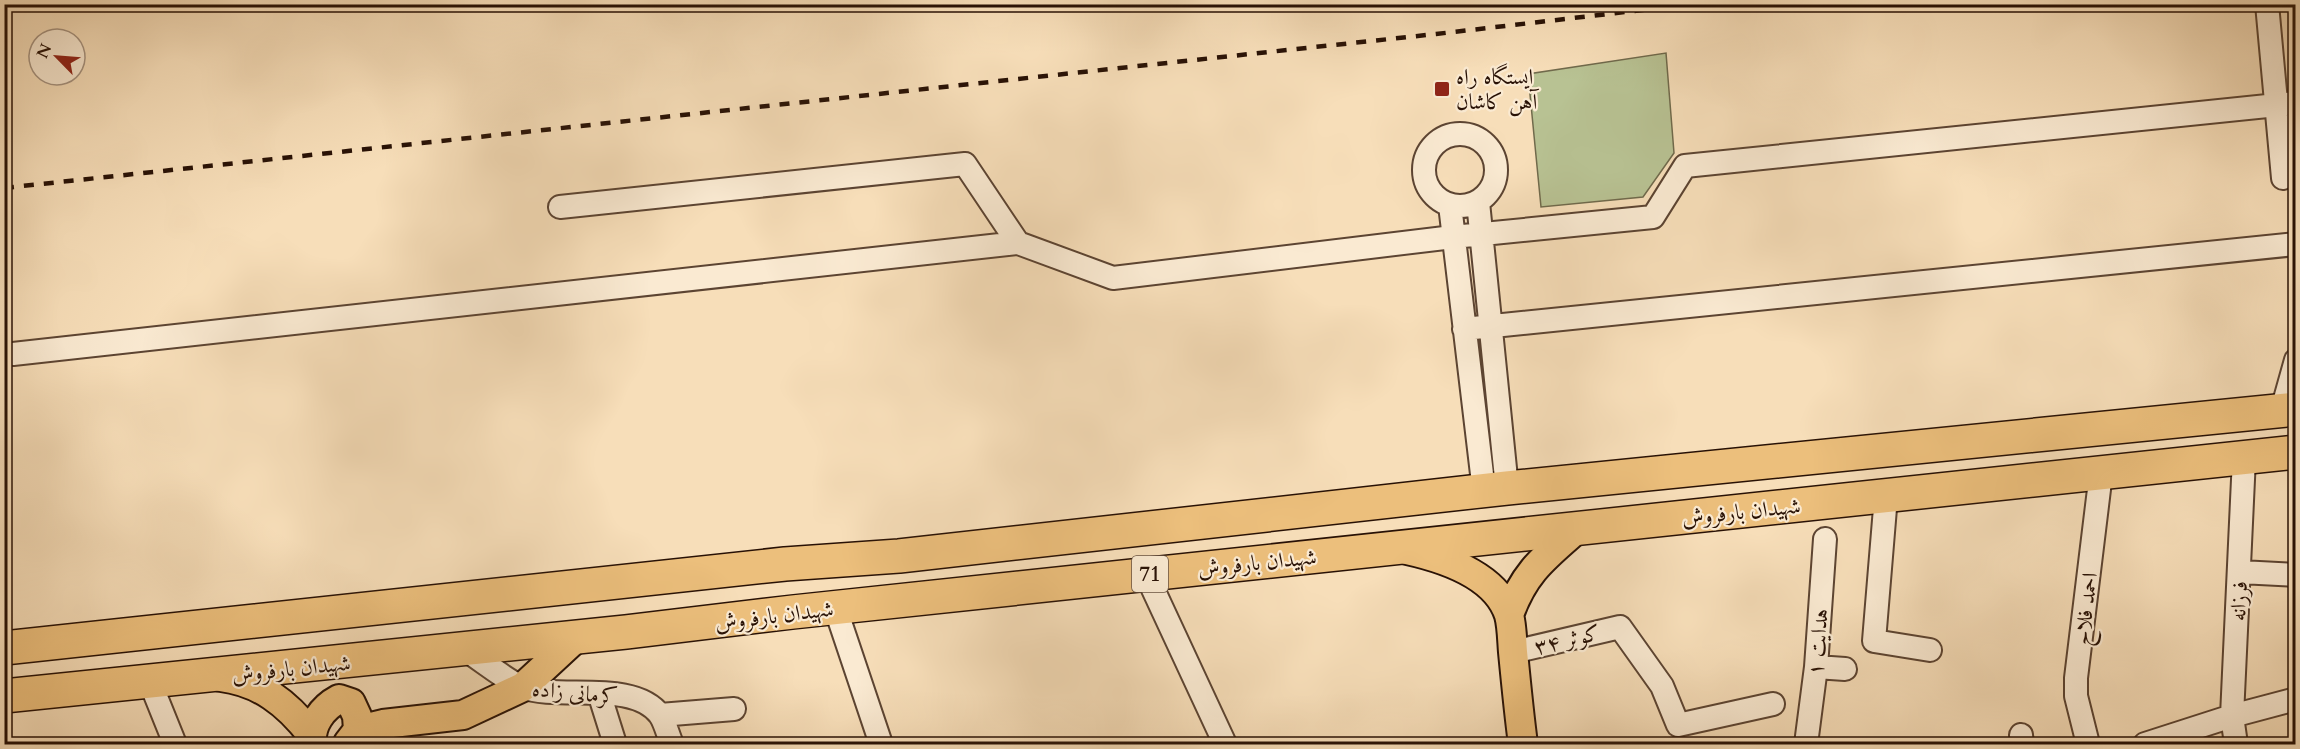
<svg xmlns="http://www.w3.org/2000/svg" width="2300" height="749" font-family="Cardo,Amiri,serif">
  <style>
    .green { fill: #b8c293; stroke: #706a4c; stroke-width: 1.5 }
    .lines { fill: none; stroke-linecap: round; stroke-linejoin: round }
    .minor-casing { stroke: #5c4432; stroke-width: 26 }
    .major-casing { stroke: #281105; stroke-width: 32 }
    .highway-casing { stroke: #281105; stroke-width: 36 }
    .minor { stroke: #faead2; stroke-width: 22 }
    .major { stroke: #ecbf7c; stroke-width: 28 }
    .highway { stroke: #ecbf7c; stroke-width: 33 }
    .rail { stroke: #281105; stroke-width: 4.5; stroke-dasharray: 10 10; stroke-linecap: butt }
    .poi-dot { fill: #8f2418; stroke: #faead2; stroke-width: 2 }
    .labels { text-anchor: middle; stroke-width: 4.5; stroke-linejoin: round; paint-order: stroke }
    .shield { fill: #faead2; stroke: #675242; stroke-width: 1.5 }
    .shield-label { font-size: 21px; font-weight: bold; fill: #281105 }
    .poi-label { font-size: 22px; fill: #281105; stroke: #faead2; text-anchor: start }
    .street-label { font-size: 22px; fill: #281105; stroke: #faead2 }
  </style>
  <rect width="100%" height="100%" fill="#f7deb9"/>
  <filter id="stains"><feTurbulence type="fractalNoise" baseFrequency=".00333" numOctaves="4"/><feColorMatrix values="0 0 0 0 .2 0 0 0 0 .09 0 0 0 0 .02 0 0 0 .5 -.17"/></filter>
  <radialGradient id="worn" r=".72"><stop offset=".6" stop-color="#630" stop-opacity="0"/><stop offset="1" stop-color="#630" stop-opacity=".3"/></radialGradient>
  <!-- green -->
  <path class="green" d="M 1666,53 L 1674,153 L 1643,197 L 1541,207 L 1528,74 Z"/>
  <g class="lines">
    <!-- minor casing -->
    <g class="minor-casing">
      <path id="minor" d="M 2267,4 L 2283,178
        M1424 170a36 36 0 1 1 72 0a36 36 0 1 1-72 0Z
        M 1478,202 L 1507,488
        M 1450,205 L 1484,491
        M 560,207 L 965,164 L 1018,243 L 1113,278 L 1453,237 L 1653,217 L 1685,166 L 2296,103
        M 1464,329 L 2296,244
        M 13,354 L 1018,243
        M 2282,410 L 2296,360
        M 1886,496 L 1874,641 L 1930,650
        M 2240,572 L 2296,575
        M 1146,574 L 1225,744
        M 835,607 L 881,744
        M 464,649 C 480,659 507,681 522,687 C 559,701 633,679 660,715 C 665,722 668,735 672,744
        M 1513,652 L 1620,627 L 1662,686 L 1678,725 L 1773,704
        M 1816,667 L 1845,669
        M 150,682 L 175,744
        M 599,693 L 615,744
        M 660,715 L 734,709
        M 2021,735 L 2022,744
        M 1806,744 L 1816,667 L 1825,539
        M 2088,744 L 2076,696 L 2076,678 L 2101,473
        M 2145,744 L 2232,716 L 2296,699
        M 2236,744 L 2232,716 L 2244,458"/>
    </g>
    <!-- major casing -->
    <g class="major-casing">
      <path id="major" d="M 1407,550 C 1443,558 1496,575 1509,615 C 1512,626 1512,640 1513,652 C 1516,683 1519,714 1523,744
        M 1509,615 C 1524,572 1545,557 1578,528
        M 221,677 C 260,682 287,703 311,734
        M 358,730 L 383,724 L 463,715 L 523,687 L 577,637
        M 312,744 C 310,725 322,708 339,699 L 351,703 L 357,716 L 358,730 L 348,743"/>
    </g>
    <!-- highway casing -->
    <g class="highway-casing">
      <path id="highway" d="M 4,648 L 785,564 L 899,556 L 1507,488 L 2296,409
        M 4,696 L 626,632 L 793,612 L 2296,452"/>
    </g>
    <!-- minor -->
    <use href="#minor" class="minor"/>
    <!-- major -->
    <use href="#major" class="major"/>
    <!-- highway -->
    <use href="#highway" class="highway"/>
    <!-- rail -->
    <path class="rail" d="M 4,188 L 1436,34 L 1694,4"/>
  </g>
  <!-- markers -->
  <rect class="poi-dot" x="1434" y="81" width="16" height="16" rx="3"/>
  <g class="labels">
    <!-- shield labels -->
    <rect class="shield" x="1132" y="556" width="36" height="36" rx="4.5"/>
    <g class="shield-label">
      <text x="1150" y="581">71</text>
    </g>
    <!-- poi labels -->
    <g class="poi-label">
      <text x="1456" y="84">ایستگاه راه<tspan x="1456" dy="25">آهن کاشان</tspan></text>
    </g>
    <!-- street labels -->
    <g class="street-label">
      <text transform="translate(1741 511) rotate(-6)" y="8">شهیدان بارفروش</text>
      <text transform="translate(1257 562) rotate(-6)" y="8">شهیدان بارفروش</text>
      <text transform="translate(2238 601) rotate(-87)" y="8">فرزانه</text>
      <text transform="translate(2085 609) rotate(-83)" y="8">احمد فلاح</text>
      <text transform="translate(774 615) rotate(-7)" y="8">شهیدان بارفروش</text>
      <text transform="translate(1567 639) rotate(-13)" y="8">کوثر ۳۴</text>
      <text transform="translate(1817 642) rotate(-85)" y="8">هدایت ۱</text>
      <text transform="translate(291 668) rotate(-6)" y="8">شهیدان بارفروش</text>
      <text transform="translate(575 692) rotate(6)" y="8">کرمانی زاده</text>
    </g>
  </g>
  <!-- margin -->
  <rect width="2300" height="749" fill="none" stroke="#f7deb9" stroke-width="24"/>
  <rect x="6" y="6" width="2288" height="737" fill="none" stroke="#281105" stroke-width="3"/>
  <rect x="12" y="12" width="2276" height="725" fill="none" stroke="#281105" stroke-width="1.5"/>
  <!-- north arrow -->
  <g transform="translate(57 57) rotate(295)"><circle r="28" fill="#faead2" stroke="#a69380" stroke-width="1.5"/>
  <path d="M0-4.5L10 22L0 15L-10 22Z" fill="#8f2418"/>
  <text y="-9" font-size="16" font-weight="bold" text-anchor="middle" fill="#281105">N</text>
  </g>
  <rect width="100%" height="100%" filter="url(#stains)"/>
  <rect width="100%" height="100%" fill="url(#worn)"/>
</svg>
